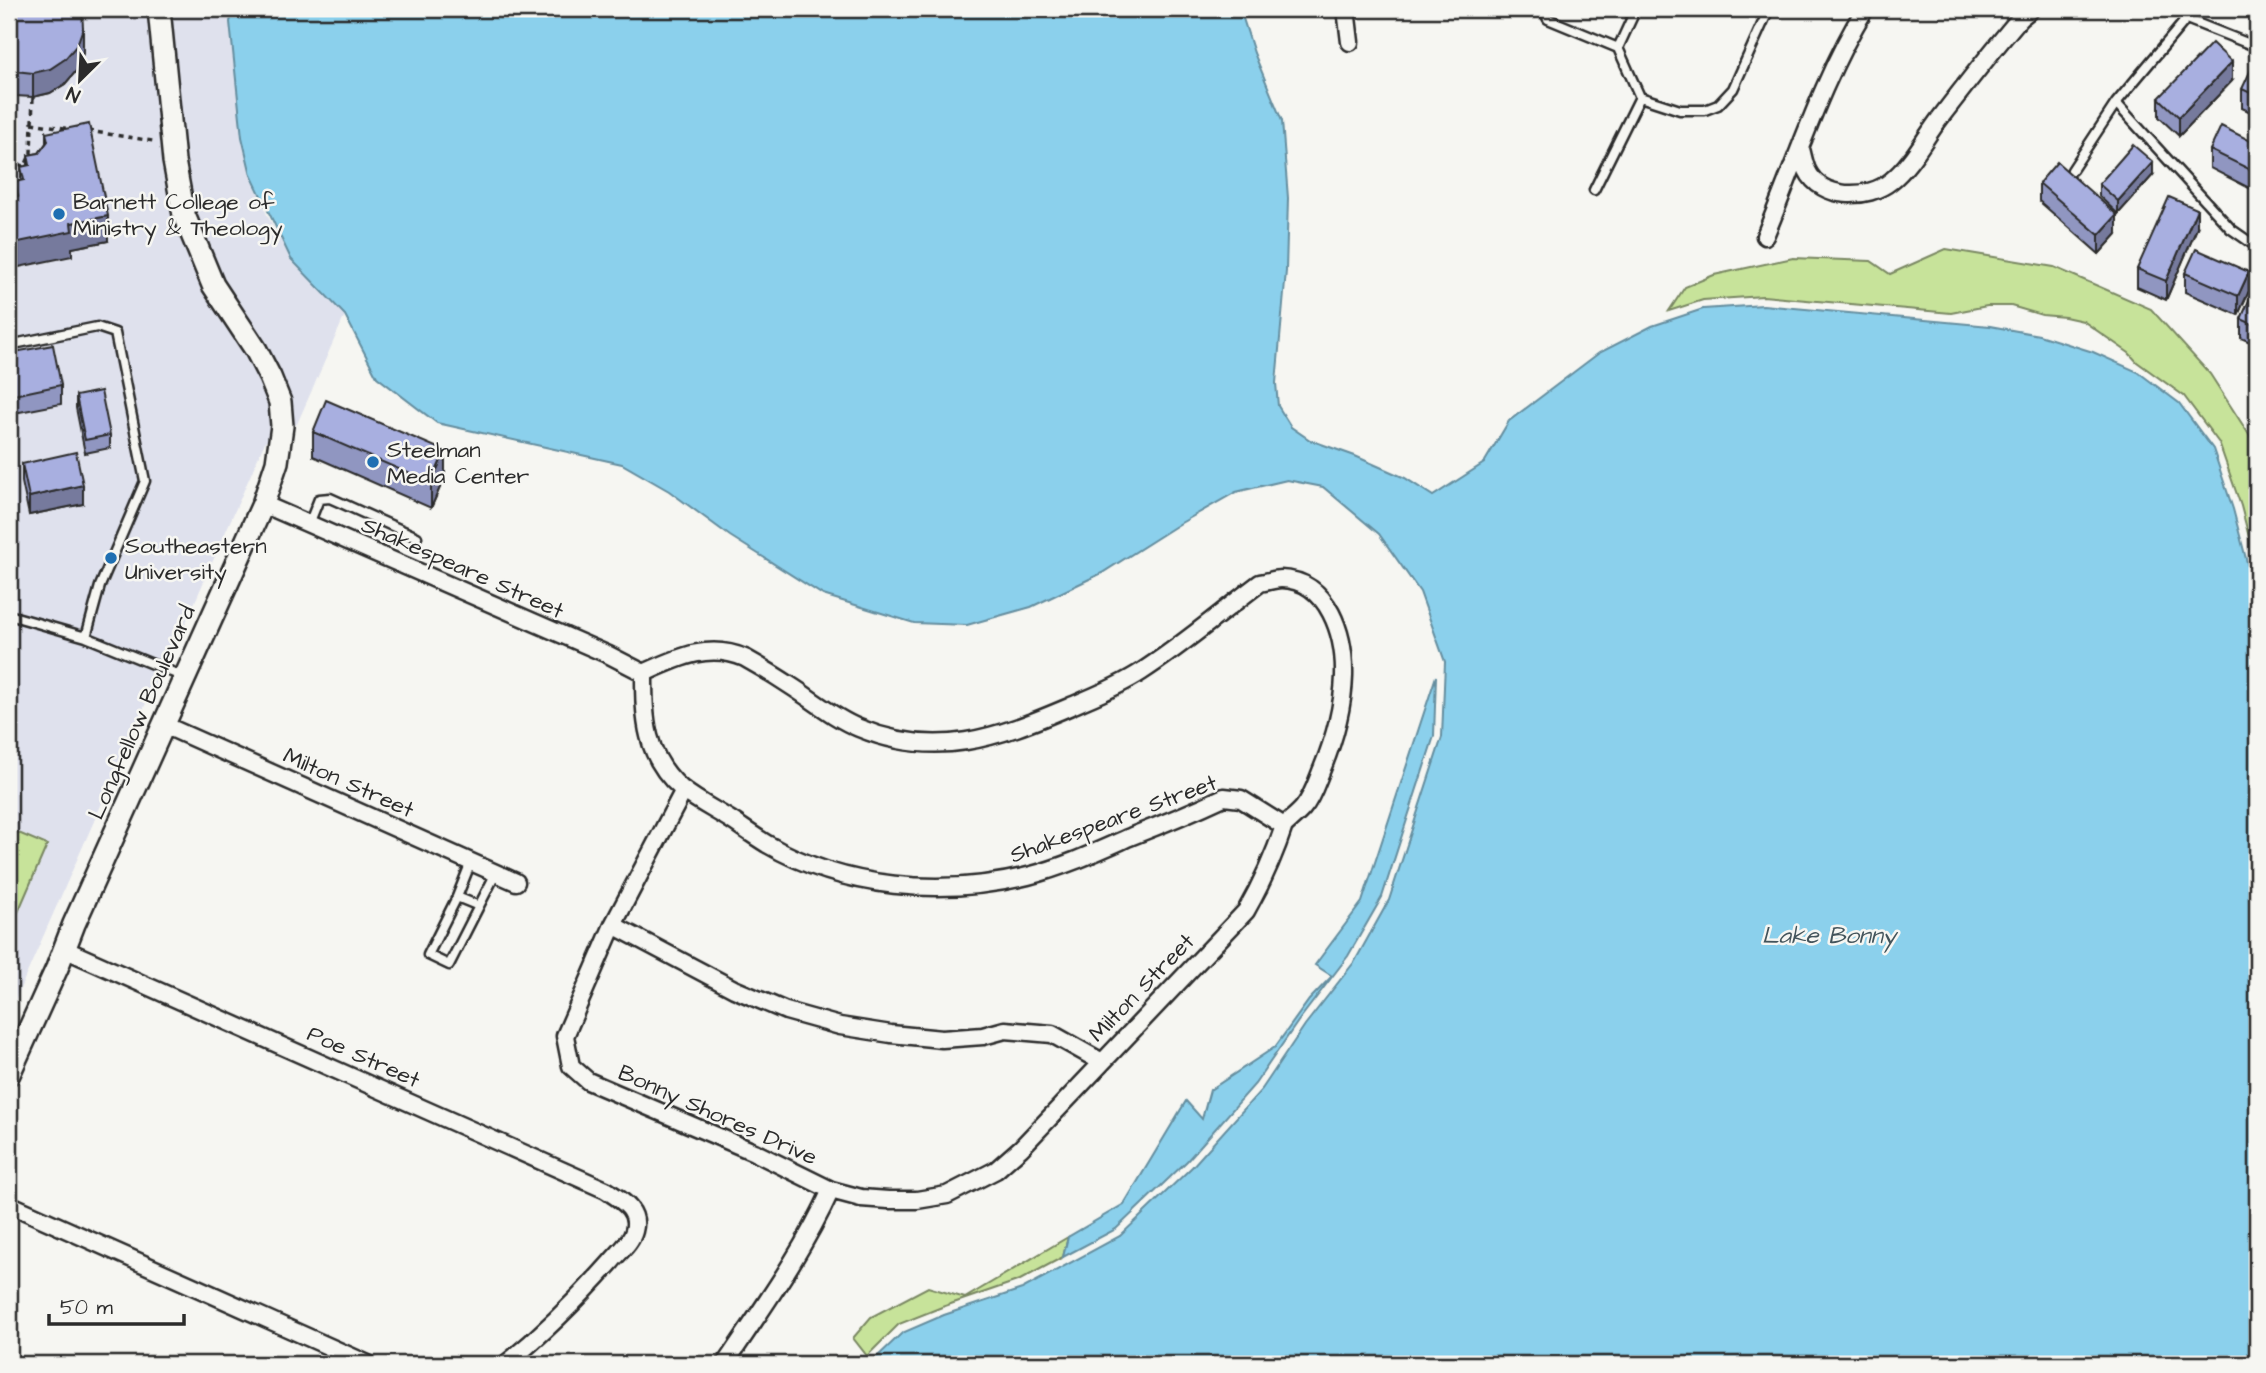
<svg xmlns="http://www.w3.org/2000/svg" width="2266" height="1373" font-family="'Architects Daughter',sans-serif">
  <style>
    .built { fill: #dfe1ed }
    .green { fill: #c7e39a; stroke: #798762; stroke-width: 2 }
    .water { fill: #8bd0ec; stroke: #658e9f; stroke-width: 2 }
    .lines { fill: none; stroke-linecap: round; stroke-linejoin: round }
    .service-casing { stroke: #2b2b2b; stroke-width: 13 }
    .minor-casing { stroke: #2b2b2b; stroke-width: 21 }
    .tertiary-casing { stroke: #2b2b2b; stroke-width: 26 }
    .path { stroke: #2b2b2b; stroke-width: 3.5; stroke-dasharray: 5 5; stroke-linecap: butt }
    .service { stroke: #f6f6f2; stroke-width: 8 }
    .minor { stroke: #f6f6f2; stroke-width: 16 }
    .tertiary { stroke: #f6f6f2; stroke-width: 21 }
    .wall { fill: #9096c1; stroke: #2b2b2b; stroke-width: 2 }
    .shaded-wall { fill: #767a9d; stroke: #2b2b2b; stroke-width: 2 }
    .building { fill: #a8afe0; stroke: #2b2b2b; stroke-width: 2 }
    .poi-dot { fill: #1f6fb2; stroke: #f6f6f2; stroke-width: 2.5 }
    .labels { text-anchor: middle; stroke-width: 5; stroke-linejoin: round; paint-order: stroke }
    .poi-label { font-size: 23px; fill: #2b2b2b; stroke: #f6f6f2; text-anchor: start }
    .street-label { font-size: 23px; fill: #2b2b2b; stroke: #f6f6f2 }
    .water-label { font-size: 24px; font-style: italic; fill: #43545b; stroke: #f6f6f2 }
  </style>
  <rect width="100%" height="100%" fill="#f6f6f2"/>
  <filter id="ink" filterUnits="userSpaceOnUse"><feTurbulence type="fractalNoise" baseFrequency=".0143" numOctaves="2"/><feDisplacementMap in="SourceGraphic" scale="14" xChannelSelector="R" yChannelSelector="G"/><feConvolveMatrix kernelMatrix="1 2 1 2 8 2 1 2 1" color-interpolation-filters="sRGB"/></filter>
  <g filter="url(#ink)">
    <!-- built -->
    <path class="built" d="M 9,9 L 231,9 L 230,22 L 242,137 L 251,175 L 267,215 L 291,259 L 345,315 L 297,424 L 265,442 L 162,677 L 158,676 L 9,1014 Z"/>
    <!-- green -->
    <path class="green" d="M 1946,249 L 2054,267 L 2151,309 L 2210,374 L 2257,447 L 2257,568 L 2241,506 L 2219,443 L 2184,396 L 2137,362 L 2129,353 L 2083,321 L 2065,317 L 2042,315 L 2011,306 L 1987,306 L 1951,313 L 1763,296 L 1703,300 L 1669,311 L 1685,287 L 1714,275 L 1793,258 L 1871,261 L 1890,274 Z
      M 9,829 L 47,845 L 9,933 Z
      M 1068,1237 L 1063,1257 L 1020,1280 L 942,1307 L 899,1324 L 868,1355 L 867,1364 L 861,1364 L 867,1356 L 853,1338 L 871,1317 L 928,1287 L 965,1298 Z"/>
    <!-- water -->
    <path class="water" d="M 233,9 L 1240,9 L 1254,53 L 1282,121 L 1288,198 L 1286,271 L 1276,383 L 1278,406 L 1291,427 L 1310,440 L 1355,456 L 1405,478 L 1433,496 L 1484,463 L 1509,421 L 1599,353 L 1652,326 L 1703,309 L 1763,305 L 1990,326 L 2039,335 L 2093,352 L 2138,372 L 2179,403 L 2213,449 L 2233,509 L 2257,601 L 2257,1364 L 875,1364 L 875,1359 L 902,1333 L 944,1315 L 1022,1289 L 1120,1236 L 1192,1167 L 1262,1089 L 1305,1025 L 1355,961 L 1389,900 L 1442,737 L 1445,662 L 1420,592 L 1379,534 L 1323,487 L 1287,480 L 1236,492 L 1181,523 L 1102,573 L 1031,607 L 967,625 L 914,623 L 823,595 L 730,536 L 669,491 L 622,464 L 437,423 L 377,377 L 345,315 L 291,259 L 251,175 L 242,137 L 230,22 Z
      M 1436,676 L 1434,736 L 1382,897 L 1348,956 L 1299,1020 L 1255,1084 L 1187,1161 L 1116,1229 L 1063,1257 L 1068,1237 L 1124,1204 L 1186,1101 L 1202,1119 L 1210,1090 L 1275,1047 L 1309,1000 L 1332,976 L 1315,965 L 1362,902 Z"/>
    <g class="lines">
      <!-- service casing -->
      <g class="service-casing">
        <path id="service" d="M 1543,9 L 1548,19 L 1618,48 L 1640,97 L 1594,190
          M 2184,18 L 2257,47
          M 1618,48 L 1636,9
          M 1640,97 L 1680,110 L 1705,110 L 1718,105 L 1733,89 L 1769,9
          M 2116,103 L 2231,229 L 2257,247
          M 2072,170 L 2116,103 L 2183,23 L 2187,9
          M 9,345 L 97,327 L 115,333 L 145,481 L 100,586 L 86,637
          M 309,524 L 319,499 L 330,498 L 417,537
          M 9,615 L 86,637 L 184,677
          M 471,862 L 457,897 L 479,906 L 496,873
          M 457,897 L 428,955 L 449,965 L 479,906"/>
      </g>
      <!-- minor casing -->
      <g class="minor-casing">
        <path id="minor" d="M 1346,9 L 1350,42
          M 1801,149 C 1803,156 1804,163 1807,170 C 1821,200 1868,200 1891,181 C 1912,164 1924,139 1940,118 C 1966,84 1992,51 2020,18 L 2031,9
          M 1765,236 C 1796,162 1823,77 1865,9
          M 263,504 L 609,655 L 644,673 C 677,658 709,642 745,658 C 761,667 776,676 791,686 C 813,700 834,718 859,728 C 937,760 996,738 1069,707 C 1094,696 1118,687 1141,672 C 1182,646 1221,612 1260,583 C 1267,582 1275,579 1281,579 C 1329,580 1345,636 1344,676 C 1343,708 1334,740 1322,769 C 1317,781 1312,798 1303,808 C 1298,814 1290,820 1284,826
          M 644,673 C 644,719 645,757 682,789 C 697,801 715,810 731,820 C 743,828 754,836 767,844 C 844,889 942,897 1028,876 C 1064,867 1098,851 1132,836 C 1163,824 1194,811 1224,797 L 1241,799 L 1284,826
          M 164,725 L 516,882
          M 684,790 L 613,925 L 565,1036 L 571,1066 L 588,1081 L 754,1152 L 831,1190 L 861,1198 L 888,1200 L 917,1200 L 947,1195 L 996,1170 L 1021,1148 L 1246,911 C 1262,883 1274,856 1284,826
          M 613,925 L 734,989 L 786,1011 L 840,1026 L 891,1034 L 942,1039 L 983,1036 L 1005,1030 L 1052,1034 L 1102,1062
          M 64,949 L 606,1190 C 621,1200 640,1210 634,1231 C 631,1243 618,1253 611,1262 C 579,1298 544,1333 506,1364
          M 9,1204 L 368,1364
          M 725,1364 C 763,1307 803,1252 831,1190"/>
      </g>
      <!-- tertiary casing -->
      <g class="tertiary-casing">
        <path id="tertiary" d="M 9,1074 L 57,968 L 74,924 L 263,504 L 277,462 L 282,426 L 280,402 L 270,377 L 256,350 L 213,285 L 184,215 L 174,161 L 159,9"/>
      </g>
      <!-- path -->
      <path class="path" d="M 32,123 L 33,97
        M 88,131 L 153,141
        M 9,162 L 25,166 L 31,153 L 32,123 L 70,129"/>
      <!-- service -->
      <use href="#service" class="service"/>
      <!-- minor -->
      <use href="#minor" class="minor"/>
      <!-- tertiary -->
      <use href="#tertiary" class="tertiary"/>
    </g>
    <!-- wall -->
    <path class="wall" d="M 9,9 L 83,53 L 77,70 L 65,84 L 50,93 L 33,97 L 15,96 L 9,92 Z
      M 2257,64 L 2257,115 L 2242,108 L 2242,89 Z
      M 2232,81 L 2179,136 L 2159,117 L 2159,98 Z
      M 46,133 L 108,241 L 72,248 L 72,256 L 15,197 L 15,182 L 21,181 L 21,167 L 28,166 L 28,155 L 39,153 L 46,143 Z
      M 2257,144 L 2257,192 L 2210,168 L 2210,150 Z
      M 2153,175 L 2118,214 L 2099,196 L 2099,184 Z
      M 2039,183 L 2117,234 L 2099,254 L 2039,201 Z
      M 2197,228 L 2166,300 L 2137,287 L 2137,269 Z
      M 2185,273 L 2249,291 L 2238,315 L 2185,292 Z
      M 2257,285 L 2257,345 L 2241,338 L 2241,319 Z
      M 9,353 L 61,385 L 61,404 L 9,414 Z
      M 76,396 L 110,435 L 110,448 L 85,453 L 76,408 Z
      M 313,432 L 445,476 L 431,508 L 313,456 Z
      M 22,464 L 83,504 L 29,515 L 22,482 Z"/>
    <!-- shaded-wall -->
    <path class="shaded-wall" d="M 83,28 L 83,53 L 77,70 L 65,84 L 50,93 L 33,97 L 33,73 Z
      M 2232,62 L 2232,81 L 2179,136 L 2179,117 Z
      M 2153,162 L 2153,175 L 2118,214 L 2118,201 Z
      M 2197,209 L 2197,228 L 2166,300 L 2166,281 Z
      M 2117,215 L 2117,234 L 2099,254 L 2099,235 Z
      M 108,216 L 108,241 L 72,248 L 72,256 L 9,269 L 9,244 L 71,223 Z
      M 2249,272 L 2249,291 L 2238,315 L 2238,296 Z
      M 445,451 L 445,476 L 431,508 L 431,483 Z
      M 83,485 L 83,504 L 29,515 L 29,497 Z"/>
    <!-- building -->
    <path class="building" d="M 9,9 L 82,9 L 83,28 L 77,45 L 65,59 L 50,69 L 33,73 L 15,71 L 9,68 Z
      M 2212,43 L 2232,62 L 2179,117 L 2159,98 Z
      M 2254,63 L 2257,64 L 2257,96 L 2242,89 Z
      M 89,124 L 108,216 L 71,223 L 72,231 L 9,244 L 9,198 L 18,196 L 15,182 L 24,180 L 21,167 L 30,165 L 28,155 L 39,153 L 48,141 L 46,133 Z
      M 2221,126 L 2257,144 L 2257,173 L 2210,150 Z
      M 2133,145 L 2153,162 L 2118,201 L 2099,184 Z
      M 2057,162 L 2117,215 L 2099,235 L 2039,183 Z
      M 2169,197 L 2197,209 L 2166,281 L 2137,269 Z
      M 2196,249 L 2249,272 L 2238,296 L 2185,273 Z
      M 2256,284 L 2257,285 L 2257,326 L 2241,319 Z
      M 53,345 L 61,385 L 9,396 L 9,353 Z
      M 101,391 L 110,435 L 85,440 L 76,396 Z
      M 326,400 L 445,451 L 431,483 L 313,432 Z
      M 76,452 L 83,485 L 29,497 L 22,464 Z"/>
  </g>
  <!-- markers -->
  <g class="poi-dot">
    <circle cx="59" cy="214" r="7"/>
    <circle cx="373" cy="462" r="7"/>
    <circle cx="111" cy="558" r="7"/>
  </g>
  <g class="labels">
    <!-- poi labels -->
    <g class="poi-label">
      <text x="73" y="209">Barnett College of<tspan x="73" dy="26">Ministry &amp; Theology</tspan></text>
      <text x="387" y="457">Steelman<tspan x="387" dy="26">Media Center</tspan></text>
      <text x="125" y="553">Southeastern<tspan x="125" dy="26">University</tspan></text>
    </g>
    <!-- street labels -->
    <g class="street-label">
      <text transform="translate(463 567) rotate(24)" y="8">Shakespeare Street</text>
      <text transform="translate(141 712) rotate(-66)" y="8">Longfellow Boulevard</text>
      <text transform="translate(349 782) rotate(24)" y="8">Milton Street</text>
      <text transform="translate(1113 818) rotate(-20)" y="8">Shakespeare Street</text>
      <text transform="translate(1141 987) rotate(-46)" y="8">Milton Street</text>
      <text transform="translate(364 1056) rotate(24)" y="8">Poe Street</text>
      <text transform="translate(718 1114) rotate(24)" y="8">Bonny Shores Drive</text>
    </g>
    <!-- water labels -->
    <g class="water-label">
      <text x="1829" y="943">Lake Bonny</text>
    </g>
  </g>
  <!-- margin -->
  <rect width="2266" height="1373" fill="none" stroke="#f6f6f2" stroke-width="35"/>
  <rect x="18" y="18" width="2231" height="1338" fill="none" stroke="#2b2b2b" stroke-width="2.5" filter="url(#ink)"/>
  <!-- north arrow -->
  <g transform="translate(80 80) rotate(204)" stroke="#f6f6f2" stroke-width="5" paint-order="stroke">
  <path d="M0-5L12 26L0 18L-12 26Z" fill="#2b2b2b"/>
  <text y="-10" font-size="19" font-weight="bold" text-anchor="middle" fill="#2b2b2b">N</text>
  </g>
  <!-- scale -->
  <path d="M49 1314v10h135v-10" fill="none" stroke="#2b2b2b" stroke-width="3.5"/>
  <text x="60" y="1314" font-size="21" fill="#2b2b2b" stroke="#f6f6f2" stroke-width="5" paint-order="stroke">50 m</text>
</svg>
